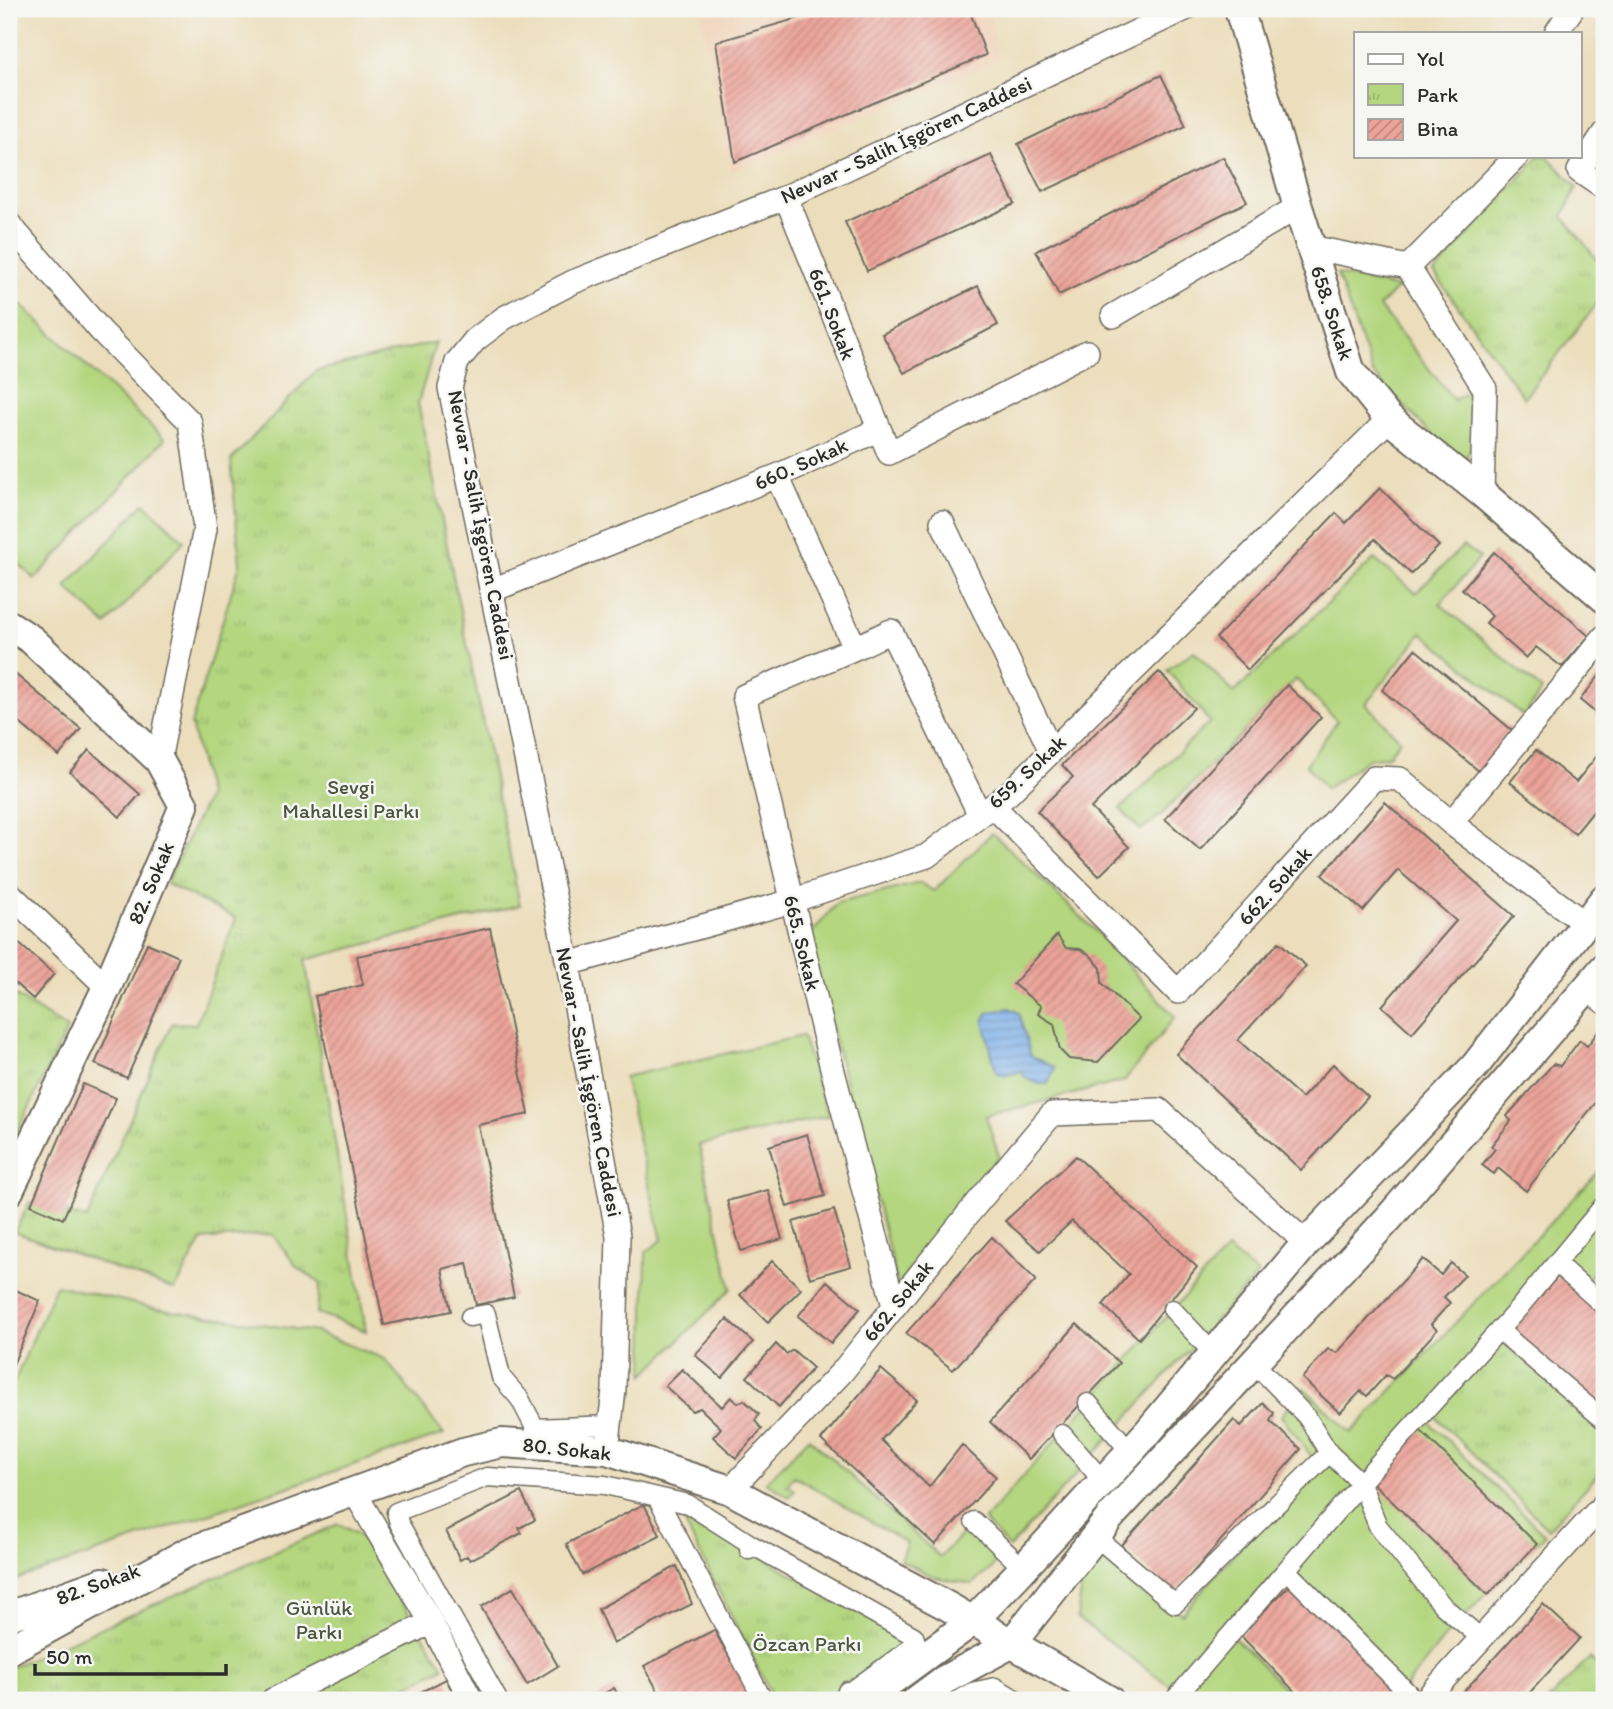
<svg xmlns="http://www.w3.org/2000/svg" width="1613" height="1709" font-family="Itim,sans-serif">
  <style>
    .built { fill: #f1d5bd }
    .grass { fill: #b3d67e; stroke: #6f8054; stroke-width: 2 }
    .park { fill: url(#park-tufts); stroke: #6f8054; stroke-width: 2 }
    .water { fill: url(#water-rules); stroke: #546d8a; stroke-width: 2 }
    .building { fill: url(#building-hatch) }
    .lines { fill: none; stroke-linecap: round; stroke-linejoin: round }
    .pedestrian-casing { stroke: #6f6a5e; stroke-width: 21 }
    .minor-casing { stroke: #6f6a5e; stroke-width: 26 }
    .tertiary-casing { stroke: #6f6a5e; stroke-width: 32 }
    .pedestrian { stroke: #fff; stroke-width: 18 }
    .minor { stroke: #fff; stroke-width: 23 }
    .tertiary { stroke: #fff; stroke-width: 28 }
    .labels { text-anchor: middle; stroke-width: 5; stroke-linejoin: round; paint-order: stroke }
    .street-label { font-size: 21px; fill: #2b2b2b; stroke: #f6f6f2 }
    .park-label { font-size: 21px; fill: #4d5640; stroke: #f6f6f2 }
  </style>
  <defs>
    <pattern id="park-tufts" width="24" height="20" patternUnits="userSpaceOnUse" patternTransform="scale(1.75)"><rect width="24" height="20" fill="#b3d67e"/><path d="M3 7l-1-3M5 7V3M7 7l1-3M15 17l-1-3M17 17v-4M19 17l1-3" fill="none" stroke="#9ab86d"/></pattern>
    <pattern id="water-rules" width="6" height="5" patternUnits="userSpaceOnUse" patternTransform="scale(1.75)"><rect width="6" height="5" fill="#7cafe9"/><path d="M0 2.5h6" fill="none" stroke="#668fbd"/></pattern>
    <pattern id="building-hatch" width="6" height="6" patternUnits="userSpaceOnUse" patternTransform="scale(1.75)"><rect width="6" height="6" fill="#eca399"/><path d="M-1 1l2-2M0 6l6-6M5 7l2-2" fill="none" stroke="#bf857d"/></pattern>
  </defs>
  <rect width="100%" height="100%" fill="#f6f6f2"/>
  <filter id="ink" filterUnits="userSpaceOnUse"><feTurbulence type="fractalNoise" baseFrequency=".0143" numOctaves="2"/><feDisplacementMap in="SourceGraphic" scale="14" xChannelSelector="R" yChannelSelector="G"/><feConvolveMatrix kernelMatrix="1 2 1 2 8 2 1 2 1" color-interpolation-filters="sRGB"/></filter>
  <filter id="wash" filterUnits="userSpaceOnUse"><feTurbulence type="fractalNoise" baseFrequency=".00686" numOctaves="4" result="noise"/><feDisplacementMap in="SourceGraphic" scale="28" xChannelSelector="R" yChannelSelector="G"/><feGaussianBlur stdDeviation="1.57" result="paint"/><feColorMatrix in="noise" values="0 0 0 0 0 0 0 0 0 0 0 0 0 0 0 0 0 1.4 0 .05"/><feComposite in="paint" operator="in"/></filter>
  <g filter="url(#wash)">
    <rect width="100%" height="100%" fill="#ecdebc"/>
    <!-- built -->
    <path class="built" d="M 700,9 L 989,9 L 999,60 L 731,173 Z"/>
    <!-- grass -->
    <path class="grass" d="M 1337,274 L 1398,288 L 1379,306 L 1454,400 L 1468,392 L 1478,411 L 1474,445 L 1461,465 L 1373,374 Z
      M 9,294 L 165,439 L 35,579 L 9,555 Z
      M 144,503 L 184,541 L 106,625 L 66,587 Z
      M 1463,546 L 1480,558 L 1440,604 L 1542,690 L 1524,716 L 1422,633 L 1366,704 L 1400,740 L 1388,756 L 1368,759 L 1326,789 L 1306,765 L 1337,721 L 1296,679 L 1162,814 L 1141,830 L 1120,809 L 1210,722 L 1167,670 L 1194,651 L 1234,693 L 1374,559 L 1416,593 Z
      M 992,833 L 1095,930 L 1175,1017 L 1124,1081 L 986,1116 L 999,1156 L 898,1285 L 808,938 L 837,903 L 920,883 L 934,891 Z
      M 802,1036 L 828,1116 L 699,1145 L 731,1289 L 644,1375 L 646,1252 L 662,1240 L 624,1077 Z
      M 1604,1166 L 1604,1260 L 1588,1279 L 1557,1255 L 1427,1420 L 1545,1535 L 1450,1631 L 1403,1690 L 1282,1570 L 1226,1629 L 1296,1700 L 1190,1700 L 1077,1618 L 1082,1585 L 1107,1549 L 1182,1614 L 1315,1461 L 1281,1416 L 1304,1388 L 1351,1433 Z
      M 1227,1249 L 1258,1274 L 1009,1548 L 984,1520 Z
      M 56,1285 L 158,1309 L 316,1332 L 385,1359 L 444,1434 L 9,1582 L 9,1394 Z
      M 809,1438 L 940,1557 L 969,1527 L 999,1554 L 992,1568 L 972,1584 L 934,1577 L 900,1560 L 907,1543 L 794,1476 L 787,1485 L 795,1490 L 789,1497 L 766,1482 Z"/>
    <!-- park -->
    <path class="park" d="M 1539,156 L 1547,156 L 1577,187 L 1563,216 L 1604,269 L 1604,295 L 1524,398 L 1434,273 Z
      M 436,342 L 418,403 L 520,905 L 305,960 L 366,1331 L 317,1313 L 320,1283 L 297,1267 L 272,1234 L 202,1240 L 175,1290 L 14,1232 L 30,1202 L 87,1219 L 172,1023 L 196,1024 L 236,918 L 166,884 L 208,796 L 191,724 L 240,564 L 231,460 L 316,371 Z
      M 9,991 L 67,1029 L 9,1149 Z
      M 1500,1339 L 1604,1426 L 1604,1468 L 1548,1529 L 1435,1416 Z
      M 678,1510 L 911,1641 L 847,1691 L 830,1700 L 774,1700 Z
      M 338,1524 L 359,1535 L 444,1667 L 381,1700 L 9,1700 L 9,1668 Z
      M 1590,1658 L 1604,1671 L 1604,1700 L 1548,1700 Z"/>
    <!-- water -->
    <path class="water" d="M 1009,1008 L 1019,1013 L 1031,1056 L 1055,1068 L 1048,1084 L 1039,1084 L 1025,1078 L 1022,1071 L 1004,1076 L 996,1072 L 984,1021 L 988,1013 Z"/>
    <g id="blocks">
      <!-- building -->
      <path class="building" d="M 830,9 L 969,9 L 986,55 L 735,162 L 716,42 Z
        M 1161,75 L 1186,125 L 1042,192 L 1018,144 Z
        M 991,155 L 1015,204 L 867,271 L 845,222 Z
        M 1223,157 L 1247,202 L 1059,295 L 1036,251 Z
        M 978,286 L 998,325 L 904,373 L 882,334 Z
        M 1380,488 L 1439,546 L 1411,574 L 1375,539 L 1248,670 L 1216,638 L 1336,513 L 1346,523 Z
        M 1494,552 L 1589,636 L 1562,667 L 1536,647 L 1526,658 L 1486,623 L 1492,616 L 1462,589 Z
        M 1415,649 L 1513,731 L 1480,772 L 1382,690 Z
        M 9,669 L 81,729 L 59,756 L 9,714 Z
        M 1604,670 L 1604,720 L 1580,700 Z
        M 1159,672 L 1194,708 L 1091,808 L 1129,847 L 1099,876 L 1037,811 L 1073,777 L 1062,765 Z
        M 1287,685 L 1321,717 L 1200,850 L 1165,819 Z
        M 1604,747 L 1604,805 L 1601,802 L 1575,834 L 1510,782 L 1536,750 L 1576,782 Z
        M 89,750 L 140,794 L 120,817 L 70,772 Z
        M 1385,802 L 1514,916 L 1412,1033 L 1382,1006 L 1456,921 L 1398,870 L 1363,911 L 1322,875 Z
        M 490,928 L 529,1114 L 478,1125 L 514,1297 L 476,1305 L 467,1263 L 442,1269 L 451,1311 L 384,1325 L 315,996 L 363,985 L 357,956 Z
        M 9,935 L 54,974 L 33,999 L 9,978 Z
        M 1057,935 L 1066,948 L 1080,949 L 1090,955 L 1101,968 L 1102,983 L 1139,1019 L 1098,1062 L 1069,1059 L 1060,1050 L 1054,1024 L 1038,1014 L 1041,1006 L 1013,984 Z
        M 1279,942 L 1306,966 L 1238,1040 L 1302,1098 L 1333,1064 L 1368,1097 L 1301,1170 L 1176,1054 Z
        M 147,943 L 179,957 L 127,1078 L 95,1064 Z
        M 1604,1024 L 1604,1092 L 1526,1191 L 1498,1168 L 1494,1174 L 1482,1165 L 1495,1149 L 1491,1146 L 1511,1121 L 1507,1116 L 1553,1064 L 1560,1066 L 1580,1040 L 1587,1046 Z
        M 83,1084 L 116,1098 L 63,1219 L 31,1205 Z
        M 807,1134 L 825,1196 L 787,1207 L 769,1146 Z
        M 1076,1156 L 1197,1267 L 1139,1339 L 1103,1305 L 1129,1274 L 1072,1221 L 1040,1251 L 1005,1221 Z
        M 768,1190 L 782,1239 L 741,1251 L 727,1201 Z
        M 834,1210 L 851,1266 L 810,1278 L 793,1222 Z
        M 992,1237 L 1036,1280 L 953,1370 L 906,1333 Z
        M 1423,1259 L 1441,1275 L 1451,1263 L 1465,1275 L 1444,1297 L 1450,1303 L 1431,1324 L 1437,1330 L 1393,1379 L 1386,1375 L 1367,1396 L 1361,1391 L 1340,1413 L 1302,1378 L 1328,1349 L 1337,1353 Z
        M 772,1261 L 801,1289 L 768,1322 L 740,1295 Z
        M 1560,1274 L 1604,1313 L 1604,1415 L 1509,1332 Z
        M 827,1281 L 860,1309 L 831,1343 L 798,1316 Z
        M 9,1287 L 40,1301 L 9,1374 Z
        M 727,1319 L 753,1342 L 722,1378 L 695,1355 Z
        M 1077,1324 L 1119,1363 L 1029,1459 L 990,1422 Z
        M 776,1344 L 786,1354 L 793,1350 L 813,1368 L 779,1407 L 747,1377 Z
        M 682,1369 L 722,1407 L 731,1397 L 738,1403 L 744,1400 L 759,1414 L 755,1421 L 762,1429 L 736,1458 L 713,1437 L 721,1428 L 700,1408 L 692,1411 L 665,1386 Z
        M 881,1369 L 917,1400 L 881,1440 L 929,1487 L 962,1445 L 996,1477 L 935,1545 L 821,1440 Z
        M 1263,1403 L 1274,1413 L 1270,1421 L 1301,1449 L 1174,1594 L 1121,1546 L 1234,1420 L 1241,1426 Z
        M 1420,1430 L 1537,1544 L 1488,1595 L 1371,1481 Z
        M 521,1492 L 535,1520 L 519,1528 L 522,1533 L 470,1560 L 467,1556 L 460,1560 L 446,1531 Z
        M 644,1504 L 660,1535 L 582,1575 L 566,1544 Z
        M 677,1566 L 692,1604 L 613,1644 L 598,1609 Z
        M 1292,1583 L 1403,1697 L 1400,1700 L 1303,1700 L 1240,1635 Z
        M 513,1588 L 558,1666 L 527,1685 L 481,1607 Z
        M 1543,1604 L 1580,1638 L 1523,1700 L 1456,1700 Z
        M 714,1630 L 754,1700 L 663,1700 L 644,1666 Z
        M 446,1679 L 457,1700 L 405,1700 Z
        M 614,1688 L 621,1700 L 592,1700 Z"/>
    </g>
  </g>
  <g filter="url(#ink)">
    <use href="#blocks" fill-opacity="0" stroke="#6f6a5e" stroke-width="2"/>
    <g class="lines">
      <!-- pedestrian casing -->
      <g class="pedestrian-casing">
        <path id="pedestrian" d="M 1556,1263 L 1604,1306
          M 1172,1309 L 1213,1353
          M 470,1317 L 486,1314 L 501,1377 L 520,1399 L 535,1428 L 611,1425
          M 1499,1330 L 1604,1420
          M 1254,1363 L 1307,1417 L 1329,1453 L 1361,1483 L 1378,1526 L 1443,1606 L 1482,1639
          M 1088,1403 L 1130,1451
          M 1062,1434 L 1103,1481
          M 657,1497 L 763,1700
          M 974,1521 L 1023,1568
          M 1096,1537 L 1175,1604 L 1329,1453
          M 749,1550 L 752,1545 L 914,1636 L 916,1642 L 904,1653 L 850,1692 L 847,1691
          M 1286,1570 L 1415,1700
          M 498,1700 L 399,1523 L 396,1512 L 487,1477 L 605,1485 L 688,1504 L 752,1545
          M 958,1700 L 972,1692 L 995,1687 L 1017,1700
          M 1174,1700 L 1373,1469 L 1518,1309 L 1604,1205"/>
      </g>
      <!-- minor casing -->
      <g class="minor-casing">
        <path id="minor" d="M 1556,33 L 1572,9
          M 1604,133 L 1579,171 L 1604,188
          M 786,197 L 889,453 L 1087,352
          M 9,224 L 101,331 L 190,422 L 205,529 L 159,760
          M 1310,247 L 1408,267 L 1485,389 L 1482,493
          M 1408,267 L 1517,156
          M 1113,316 L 1298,207
          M 777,476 L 855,648 L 891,631 L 980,815
          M 942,522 L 1051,751
          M 493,590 L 777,476 L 878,430
          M 855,648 L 744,696 L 830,1060 L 894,1306
          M 993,806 L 1178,992 L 1374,778 L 1400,779 L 1451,823 L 1584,923
          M 1451,823 L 1604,637
          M 9,893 L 107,987
          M 568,964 L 792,901 L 927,856 L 1008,794 L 1389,419
          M 1588,989 L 1604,1002
          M 607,1450 L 614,1390 L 618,1236 L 568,964 L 450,388 L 457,362 L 475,340 L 504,318 L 573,282 L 786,197 L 1185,9
          M 730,1490 L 842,1372 L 969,1213 L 1052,1114 L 1159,1110 L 1306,1243
          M 355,1493 L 431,1622 L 471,1700
          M 273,1700 L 431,1622
          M 1425,1700 L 1604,1504"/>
      </g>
      <!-- tertiary casing -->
      <g class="tertiary-casing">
        <path id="tertiary" d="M 1239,9 L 1298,207 L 1351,372 L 1389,419 L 1482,493 L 1604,598
          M 9,625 L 32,640 L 159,760 L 184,806 L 107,987 L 9,1191
          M 9,1616 L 103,1582
          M 9,1650 L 188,1552 L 463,1452 L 502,1443 L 607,1450 L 730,1490 L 949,1607 L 1109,1700
          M 865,1700 L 973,1621 L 1018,1574 L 1148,1432 L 1306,1243 L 1475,1066 L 1604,899
          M 917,1700 L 944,1680 L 1011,1644 L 1112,1515 L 1388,1219 L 1604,968"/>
      </g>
      <!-- pedestrian -->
      <use href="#pedestrian" class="pedestrian"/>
      <!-- minor -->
      <use href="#minor" class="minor"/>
      <!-- tertiary -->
      <use href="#tertiary" class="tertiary"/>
    </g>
  </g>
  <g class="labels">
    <!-- street labels -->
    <g class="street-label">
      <text transform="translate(906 140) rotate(-25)" y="7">Nevvar - Salih İşgören Caddesi</text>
      <text transform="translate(1332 313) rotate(72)" y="7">658. Sokak</text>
      <text transform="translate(832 314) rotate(69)" y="7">661. Sokak</text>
      <text transform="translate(801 464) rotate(-24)" y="7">660. Sokak</text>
      <text transform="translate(481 525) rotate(79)" y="7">Nevvar - Salih İşgören Caddesi</text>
      <text transform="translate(1027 772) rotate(-43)" y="7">659. Sokak</text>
      <text transform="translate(151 883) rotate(-67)" y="7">82. Sokak</text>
      <text transform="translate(1275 886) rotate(-48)" y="7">662. Sokak</text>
      <text transform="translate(802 943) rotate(76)" y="7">665. Sokak</text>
      <text transform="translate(589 1082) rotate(79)" y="7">Nevvar - Salih İşgören Caddesi</text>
      <text transform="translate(898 1301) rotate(-51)" y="7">662. Sokak</text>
      <text transform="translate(567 1449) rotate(6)" y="7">80. Sokak</text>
      <text transform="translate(98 1584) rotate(-20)" y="7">82. Sokak</text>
    </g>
    <!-- park labels -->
    <g class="park-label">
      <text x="351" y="794">Sevgi<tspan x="351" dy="24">Mahallesi Parkı</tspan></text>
      <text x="319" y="1615">Günlük<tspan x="319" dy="24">Parkı</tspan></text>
      <text x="807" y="1651">Özcan Parkı</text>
    </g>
  </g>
  <!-- margin -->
  <rect width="1613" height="1709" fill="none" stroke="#f6f6f2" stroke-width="35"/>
  <!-- legend -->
  <rect x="1354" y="32" width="228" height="126" fill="#f6f6f2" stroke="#a5a5a2" stroke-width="2"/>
  <rect x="1368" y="54" width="35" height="10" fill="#ffffff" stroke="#a5a5a2" stroke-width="2"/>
  <text x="1417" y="66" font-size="21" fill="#2b2b2b">Yol</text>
  <rect x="1368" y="84" width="35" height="21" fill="url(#park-tufts)" stroke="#a5a5a2" stroke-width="2"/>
  <text x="1417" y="102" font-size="21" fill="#2b2b2b">Park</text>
  <rect x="1368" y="119" width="35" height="21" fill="url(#building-hatch)" stroke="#a5a5a2" stroke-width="2"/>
  <text x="1417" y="136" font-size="21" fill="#2b2b2b">Bina</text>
  <!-- scale -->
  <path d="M35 1664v10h191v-10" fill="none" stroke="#2b2b2b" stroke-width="3.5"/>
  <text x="46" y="1664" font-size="21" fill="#2b2b2b" stroke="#f6f6f2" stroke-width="5" paint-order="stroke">50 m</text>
</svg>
